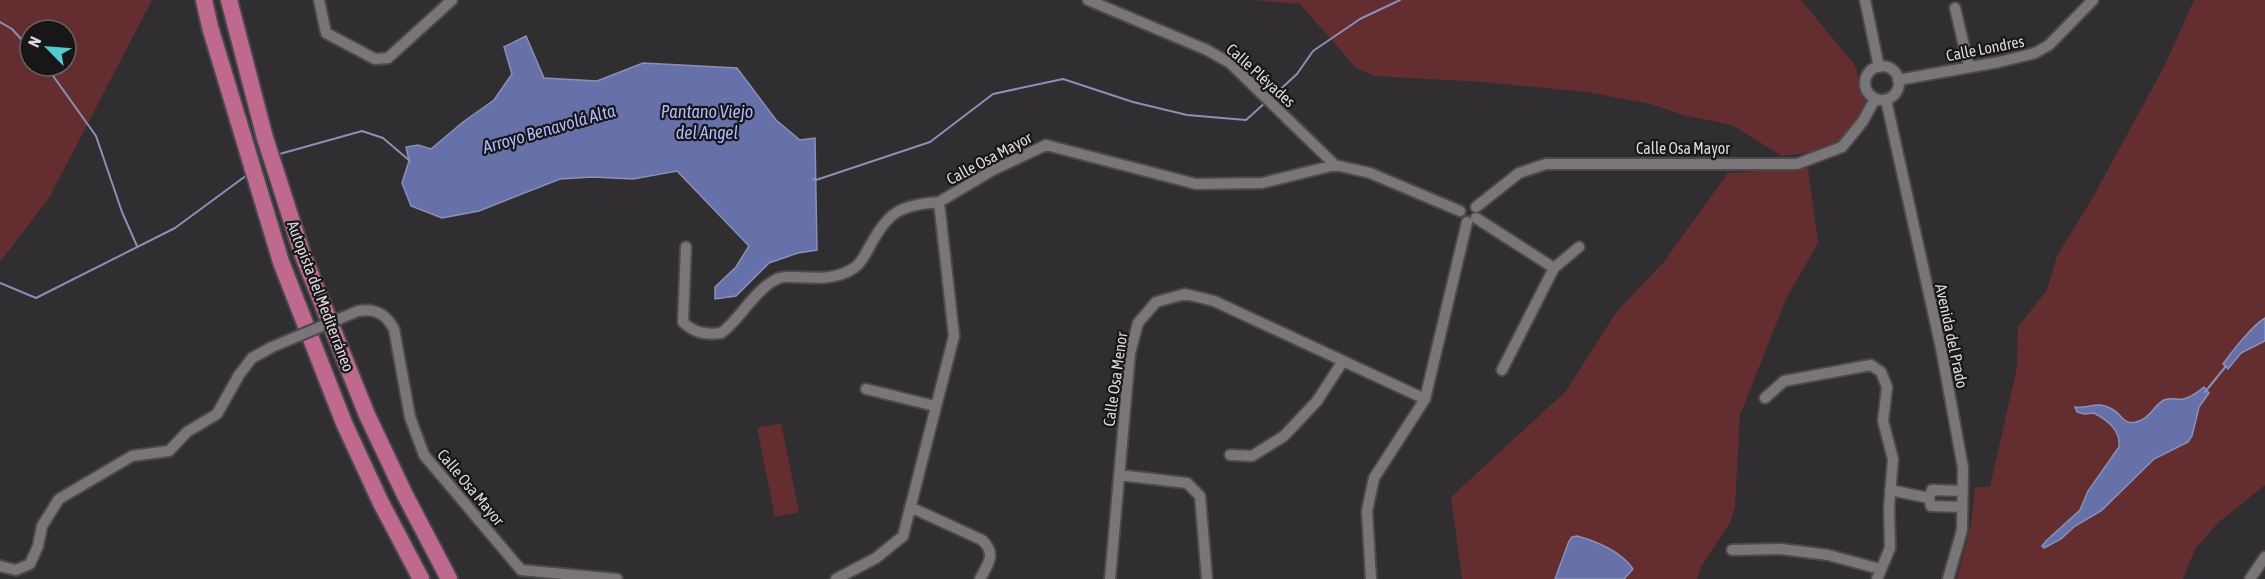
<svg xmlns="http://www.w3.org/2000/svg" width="2265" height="579" font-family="'Asap Condensed',sans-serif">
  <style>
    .green { fill: #642d2f; fill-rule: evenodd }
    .water { fill: #6771a9; stroke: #8a90b8; stroke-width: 1.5 }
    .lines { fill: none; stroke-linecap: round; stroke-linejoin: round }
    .stream { stroke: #8a90b8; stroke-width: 2 }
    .minor-casing { stroke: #4c494c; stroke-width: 14 }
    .highway-casing { stroke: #4c494c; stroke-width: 20 }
    .minor { stroke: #797579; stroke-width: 10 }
    .highway { stroke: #c0698f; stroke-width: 16 }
    .minor-bridge-casing { stroke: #4c494c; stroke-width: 14; stroke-linecap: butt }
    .minor-bridge { stroke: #797579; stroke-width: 10 }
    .labels { text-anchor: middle; stroke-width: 4.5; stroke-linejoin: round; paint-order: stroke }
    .street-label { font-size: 16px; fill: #dcd9dc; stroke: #181618 }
    .water-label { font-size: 18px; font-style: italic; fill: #aebafc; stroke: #181618 }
  </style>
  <rect width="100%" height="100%" fill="#312e31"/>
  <!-- green -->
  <path class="green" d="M 0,0 L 152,0 L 49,198 L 0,262 ZM 30,30 L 66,30 L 66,66 L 30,66 Z
    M 1249,0 L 1801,0 L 1854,64 L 1866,99 L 1860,115 L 1843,138 L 1820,151 L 1782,156 L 1732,125 L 1683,115 L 1651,104 L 1587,92 L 1483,82 L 1374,76 L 1356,68 L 1300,4 Z
    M 2194,0 L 2265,0 L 2265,485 L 2219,522 L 2195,549 L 2183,579 L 1957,579 L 1971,524 L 1975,487 L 1990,487 L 2017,367 L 2018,327 L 2047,290 L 2057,256 L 2093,197 L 2164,67 Z
    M 1808,168 L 1818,243 L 1786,299 L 1740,415 L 1735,506 L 1731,521 L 1701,567 L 1697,579 L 1462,579 L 1451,497 L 1566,391 L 1617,311 L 1663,263 L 1728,173 Z
    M 781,423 L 799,512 L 775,517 L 757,428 Z"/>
  <!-- water -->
  <path class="water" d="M 526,36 L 544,78 L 597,81 L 643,63 L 737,68 L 776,120 L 800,140 L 815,138 L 817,250 L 798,253 L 769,263 L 736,296 L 715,299 L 715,287 L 736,267 L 749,246 L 677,171 L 633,179 L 592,177 L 560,179 L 479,211 L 442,218 L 411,206 L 402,183 L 409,161 L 406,147 L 418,145 L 431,149 L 463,122 L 494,100 L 512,74 L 504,47 Z
    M 2265,318 L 2265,341 L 2241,353 L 2228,369 L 2223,364 C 2232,351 2252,326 2265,318 Z
    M 2204,387 L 2209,393 L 2199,407 L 2192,436 L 2188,442 L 2154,459 L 2101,511 L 2075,526 L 2061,539 L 2044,548 L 2042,546 L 2046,541 L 2080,510 L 2088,491 L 2119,447 C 2121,430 2107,420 2094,413 L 2084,414 L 2077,412 L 2075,407 C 2090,409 2097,400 2112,409 C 2123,415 2124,427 2139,421 C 2151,417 2154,405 2164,400 C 2171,397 2177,400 2183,399 C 2191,398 2198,392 2204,387 Z
    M 1577,536 C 1596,541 1622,552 1633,569 L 1624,579 L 1555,579 L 1569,541 L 1572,537 Z"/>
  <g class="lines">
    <!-- stream -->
    <path class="stream" d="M 0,22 L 12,29 L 30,49
      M 46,66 L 96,136 L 122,212 L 137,246
      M 1271,98 L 1297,74 L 1313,51 L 1360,19 L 1400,0
      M 276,155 L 362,131 L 383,138 L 410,161
      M 813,179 L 816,180 L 930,142 L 993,94 L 1063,79 L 1133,102 L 1187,115 L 1246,120 L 1266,102
      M 0,283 L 36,298 L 175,228 L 247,175
      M 2205,392 L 2226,366"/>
    <!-- minor casing -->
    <g class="minor-casing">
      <path id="minor" d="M 319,0 L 326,33 L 375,59 L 388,58 L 452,0
        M 1088,0 L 1207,50 L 1230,63 L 1335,165
        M 1865,0 L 1879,67
        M 1955,8 L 1969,67
        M1865 83a17 17 0 1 1 34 0a17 17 0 1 1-34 0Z
        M 1898,80 L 1999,62 L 2035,53 L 2049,45 L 2093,0
        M 1886,100 L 1941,348 L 1963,468 L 1962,530 L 1948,579
        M 1476,207 L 1519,173 L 1546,164 L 1797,164 L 1842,147 L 1863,121 L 1875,99
        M 1476,218 L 1554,268
        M 686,247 L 683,322 C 694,333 706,335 721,333 C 739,321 755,289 777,279 C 782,276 790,277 795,277 C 816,278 836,280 854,268 C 862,263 865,254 870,246 C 888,212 900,205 939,202
        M 358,311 C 375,308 386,314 394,329 L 410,417 L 424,455 L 521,570 L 617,579
        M 1502,370 L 1554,268 L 1579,247
        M 866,389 L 935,406
        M 1765,398 L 1784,381 L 1871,365 L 1881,372 L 1887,387 L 1883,421 L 1893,459 L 1889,508 L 1890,548 L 1877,579
        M 1230,455 L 1252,456 L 1284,436 L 1317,401 L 1343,361
        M 1119,475 L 1187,483 L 1200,496 L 1207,579
        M 1890,490 L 1929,498
        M 910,507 L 982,540 C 997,554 988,564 980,579
        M 1962,507 L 1931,506 L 1929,498 L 1932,490 L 1963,491
        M 1732,550 L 1781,549 L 1828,555 L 1880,569
        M 0,566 L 16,570 L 30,564 L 38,546 L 42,526 L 59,499 L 132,456 L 169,451 L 187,432 L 217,414 L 239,375 L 252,358 L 272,347
        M 836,579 L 876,558 L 903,536 L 954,336 L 939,202 L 993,170 L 1046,145 L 1196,184 L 1262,183 L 1335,165 L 1370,173 L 1460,211
        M 1110,579 L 1130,353 L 1138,323 L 1156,302 L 1185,294 L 1214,301 L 1425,399
        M 1371,579 L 1367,511 L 1374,478 L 1425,399 L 1467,222
        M 2250,579 L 2265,557"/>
    </g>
    <!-- highway casing -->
    <g class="highway-casing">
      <path id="highway" d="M 204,0 L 210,27 L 281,262 L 344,423 L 380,501 L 421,579
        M 229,0 L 265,138 L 302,253 L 367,415 L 405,495 L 449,579"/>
    </g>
    <!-- minor -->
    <use href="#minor" class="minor"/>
    <!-- highway -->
    <use href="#highway" class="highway"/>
    <!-- minor-bridge casing -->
    <g class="minor-bridge-casing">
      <path id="minor-bridge" d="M 272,347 L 358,311"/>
    </g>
    <!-- minor-bridge -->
    <use href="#minor-bridge" class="minor-bridge"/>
  </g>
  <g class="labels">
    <!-- street labels -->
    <g class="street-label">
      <text transform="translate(1985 48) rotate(-11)" y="6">Calle Londres</text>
      <text transform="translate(1261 75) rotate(42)" y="6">Calle Pléyades</text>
      <text x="1683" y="154">Calle Osa Mayor</text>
      <text transform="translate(989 158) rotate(-28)" y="6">Calle Osa Mayor</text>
      <text transform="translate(321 296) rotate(69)" y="6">Autopista del Mediterráneo</text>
      <text transform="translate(1952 336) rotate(78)" y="6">Avenida del Prado</text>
      <text transform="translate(1115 379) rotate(-82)" y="6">Calle Osa Menor</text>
      <text transform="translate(471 487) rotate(50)" y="6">Calle Osa Mayor</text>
    </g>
    <!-- water labels -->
    <g class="water-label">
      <text x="707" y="118">Pantano Viejo<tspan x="707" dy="21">del Angel</tspan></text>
      <text transform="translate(549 129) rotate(-16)" y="6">Arroyo Benavolá Alta</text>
    </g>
  </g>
  <!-- north arrow -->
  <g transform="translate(48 48) rotate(295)"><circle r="28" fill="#181618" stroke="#666466" stroke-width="1.5"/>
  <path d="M0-4.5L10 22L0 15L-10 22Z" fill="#52ccd0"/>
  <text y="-9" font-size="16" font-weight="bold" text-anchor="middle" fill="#dcd9dc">N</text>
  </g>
</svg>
